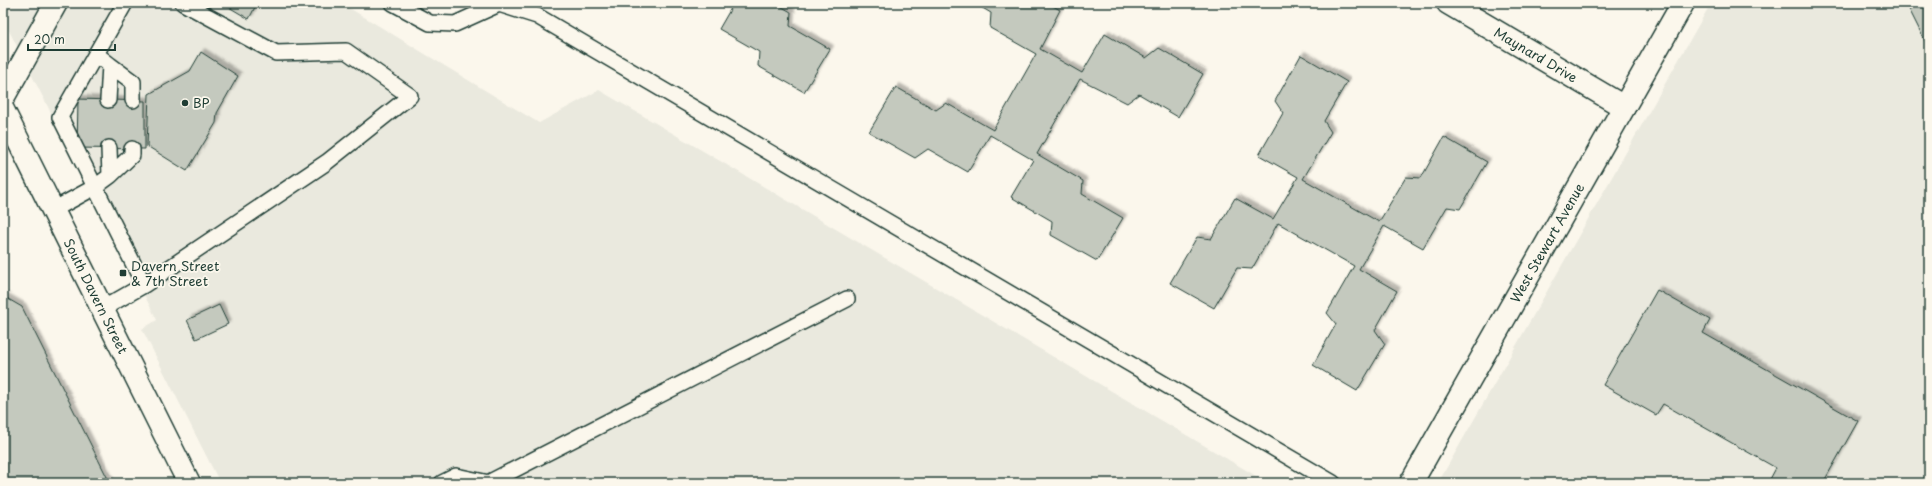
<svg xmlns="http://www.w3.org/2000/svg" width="1932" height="486" font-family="'Playpen Sans',sans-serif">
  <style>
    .built { fill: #eae9de }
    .building { fill: #c4c9be; stroke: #1f3d34; filter: url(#shadow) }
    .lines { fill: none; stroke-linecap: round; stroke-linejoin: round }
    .service-casing { stroke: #1f3d34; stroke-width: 18 }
    .minor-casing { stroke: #1f3d34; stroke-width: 25 }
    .tertiary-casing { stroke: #1f3d34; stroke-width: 25 }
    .primary-casing { stroke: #1f3d34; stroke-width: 25 }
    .service { stroke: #fbf7ec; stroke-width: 15 }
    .minor { stroke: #fbf7ec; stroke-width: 22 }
    .tertiary { stroke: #fbf7ec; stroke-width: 22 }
    .primary { stroke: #fbf7ec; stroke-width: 22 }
    .poi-dot { fill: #1f3d34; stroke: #fbf7ec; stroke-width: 1.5 }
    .labels { text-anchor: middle; stroke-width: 3.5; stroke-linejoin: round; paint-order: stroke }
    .street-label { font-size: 13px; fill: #1f3d34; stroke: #fbf7ec }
    .poi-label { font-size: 13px; fill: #1f3d34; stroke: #fbf7ec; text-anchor: start }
  </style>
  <defs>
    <filter id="shadow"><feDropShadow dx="3.5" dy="-3.5" stdDeviation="1" flood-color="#0004"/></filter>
  </defs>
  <rect width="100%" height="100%" fill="#fbf7ec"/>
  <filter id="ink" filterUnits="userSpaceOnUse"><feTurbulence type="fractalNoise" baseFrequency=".025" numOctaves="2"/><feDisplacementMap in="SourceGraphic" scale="8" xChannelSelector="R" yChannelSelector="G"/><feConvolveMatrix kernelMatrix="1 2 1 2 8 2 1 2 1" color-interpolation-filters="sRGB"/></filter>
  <g filter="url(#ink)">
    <!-- built -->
    <path class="built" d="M 3,3 L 341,3 L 539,123 L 599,90 L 1268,483 L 220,483 L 142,329 L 157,320 L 3,19 Z
      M 1711,3 L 1906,3 L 1929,49 L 1929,483 L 1438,483 Z"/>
    <!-- building -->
    <path class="building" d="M 222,3 L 257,3 L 249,19 Z
      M 734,3 L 775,3 L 791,12 L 790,26 L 830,49 L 804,92 L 758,66 L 759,52 L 719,29 Z
      M 974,3 L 1048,3 L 1060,10 L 1040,49 L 1082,73 L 1105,34 L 1146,58 L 1159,48 L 1203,74 L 1178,117 L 1139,94 L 1127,103 L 1080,79 L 1037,154 L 1083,181 L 1082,194 L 1123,218 L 1097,261 L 1051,235 L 1052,221 L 1011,197 L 1033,160 L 990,135 L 968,172 L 928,149 L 915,158 L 869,132 L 896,87 L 936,110 L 946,103 L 993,130 L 1036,54 L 990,28 L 991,13 Z
      M 1906,3 L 1929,3 L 1929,49 Z
      M 201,52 L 238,76 L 217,113 L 216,123 L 187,171 L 147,146 L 149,94 L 190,71 Z
      M 1301,55 L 1347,82 L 1324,121 L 1331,132 L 1303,179 L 1379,222 L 1406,177 L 1421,178 L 1444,137 L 1487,162 L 1460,209 L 1447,207 L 1423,248 L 1384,226 L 1359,269 L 1397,291 L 1375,330 L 1385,344 L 1357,391 L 1313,365 L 1336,324 L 1327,313 L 1354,266 L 1278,223 L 1252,269 L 1237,268 L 1214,308 L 1170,283 L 1197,237 L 1211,239 L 1235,198 L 1273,219 L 1298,177 L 1259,155 L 1283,113 L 1275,101 Z
      M 78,99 L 145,101 L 145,149 L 77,148 Z
      M 1657,290 L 1710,320 L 1703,333 L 1858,421 L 1823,483 L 1768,483 L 1776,468 L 1663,404 L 1656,415 L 1603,385 Z
      M 3,296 L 22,307 L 110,483 L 5,483 L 3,480 Z
      M 219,305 L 228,324 L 196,339 L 187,320 Z"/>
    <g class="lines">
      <!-- service casing -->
      <g class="service-casing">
        <path id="service" d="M 125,3 L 60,117 L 144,285
          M 393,3 L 430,23 L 455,24 L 499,4 L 537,16 L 1333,483
          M 96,54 L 110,65 L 108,100
          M 110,65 L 133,82 L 133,100
          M 110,176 L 132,155 L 132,149
          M 53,210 L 95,187 L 110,176 L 109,148
          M 102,309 L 144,285 L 327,162 L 410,96 L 346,51 L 276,53 L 183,3
          M 442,483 L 456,476 L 489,483
          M 488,483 L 847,299"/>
      </g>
      <!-- minor casing -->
      <g class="minor-casing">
        <g id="minor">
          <path id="s1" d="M 1448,3 L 1624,107"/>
          <path id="s2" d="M 1411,483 L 1683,3"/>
        </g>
      </g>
      <!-- tertiary casing -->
      <g class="tertiary-casing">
        <g id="tertiary">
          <path id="s3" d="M 3,110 L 189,483"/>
        </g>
      </g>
      <!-- primary casing -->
      <g class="primary-casing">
        <path id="primary" d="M 3,98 L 56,3"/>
      </g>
      <!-- service -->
      <use href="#service" class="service"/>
      <!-- minor -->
      <use href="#minor" class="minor"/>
      <!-- tertiary -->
      <use href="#tertiary" class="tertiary"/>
      <!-- primary -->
      <use href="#primary" class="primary"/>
    </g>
  </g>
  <!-- markers -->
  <g class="poi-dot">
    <circle cx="185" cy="103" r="4"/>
    <rect x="119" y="269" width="8" height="8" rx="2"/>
  </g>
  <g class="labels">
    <!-- street labels -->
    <g class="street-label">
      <text dy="5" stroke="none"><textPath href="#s1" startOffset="102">Maynard Drive</textPath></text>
      <text dy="5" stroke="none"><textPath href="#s2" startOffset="276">West Stewart Avenue</textPath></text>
      <text dy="5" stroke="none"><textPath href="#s3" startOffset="208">South Davern Street</textPath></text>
    </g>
    <!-- poi labels -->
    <g class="poi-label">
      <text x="193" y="108">BP</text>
      <text x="131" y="271">Davern Street<tspan x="131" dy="15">&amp; 7th Street</tspan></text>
    </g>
  </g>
  <!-- margin -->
  <rect width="1932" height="486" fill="none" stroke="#fbf7ec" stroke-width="16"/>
  <rect x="8" y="8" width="1916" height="470" fill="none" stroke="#1f3d34" stroke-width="1.5" filter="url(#ink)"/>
  <!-- scale -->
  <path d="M28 44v6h87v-6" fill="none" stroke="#1f3d34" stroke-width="2"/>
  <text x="34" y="44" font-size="12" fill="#1f3d34" stroke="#fbf7ec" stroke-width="3" paint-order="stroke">20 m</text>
</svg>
